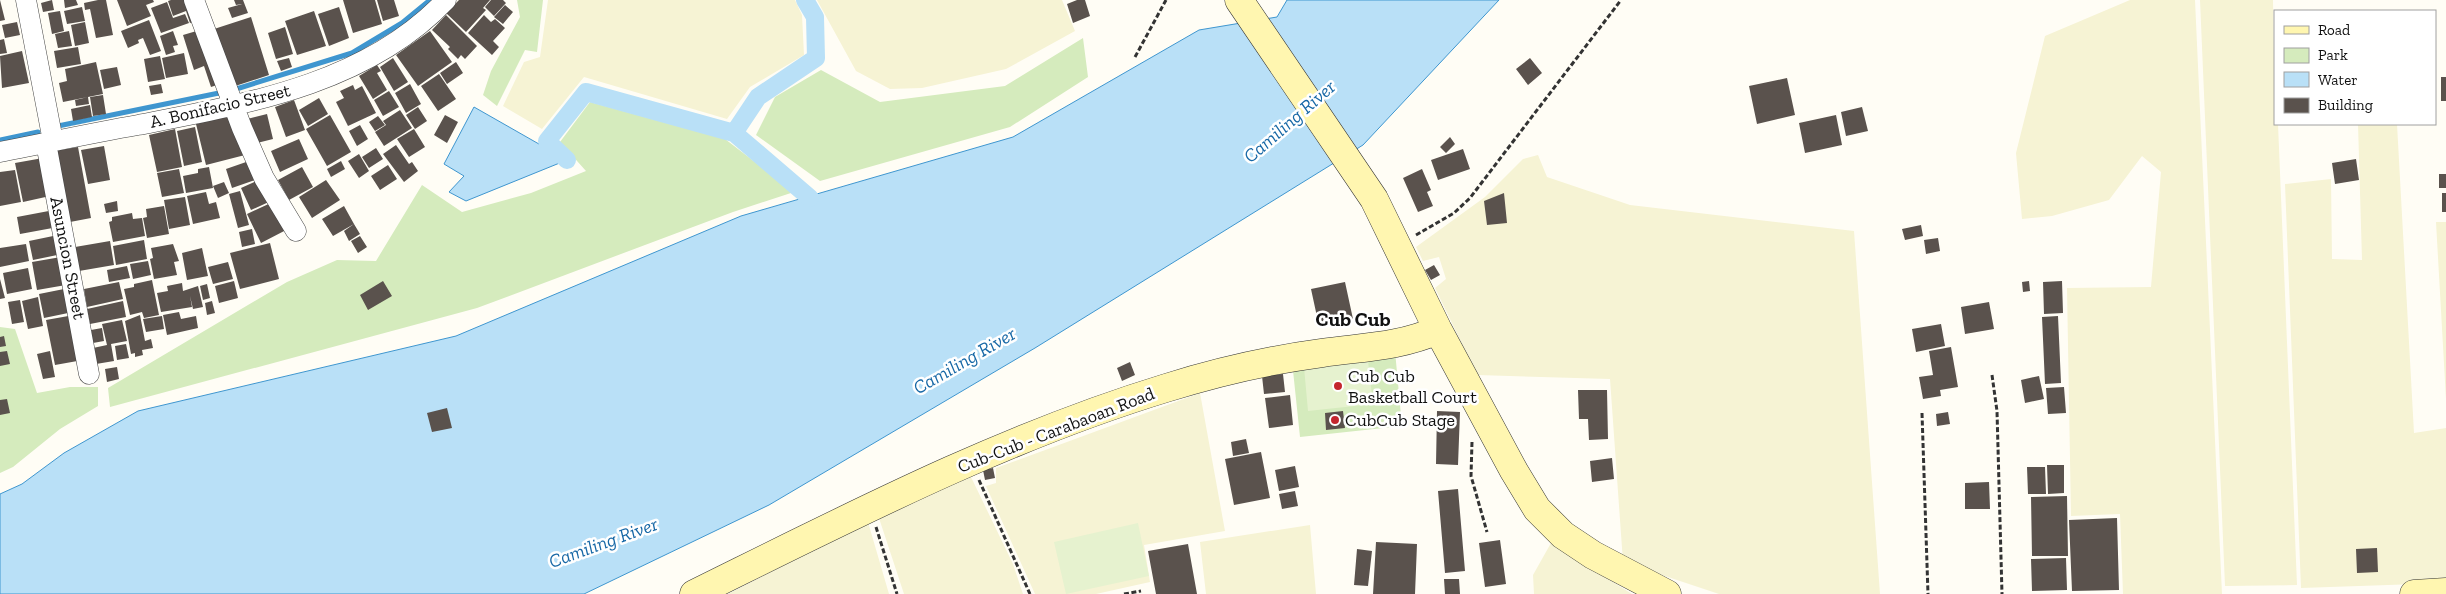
<svg xmlns="http://www.w3.org/2000/svg" width="2446" height="594" font-family="'Zilla Slab',serif">
  <style>
    .farmland { fill: #f6f3d4 }
    .green { fill: #d5ebbd }
    .pitch { fill: #e6f2cf }
    .water { fill: #b9e0f7; stroke: #3f96cf }
    .lines { fill: none; stroke-linecap: round; stroke-linejoin: round }
    .stream { stroke: #3f96cf; stroke-width: 5 }
    .canal { stroke: #b9e0f7; stroke-width: 18 }
    .building { fill: #5a524d }
    .street-casing { stroke: #444; stroke-width: 21 }
    .secondary-casing { stroke: #333; stroke-width: 29 }
    .path { stroke: #333; stroke-width: 3; stroke-dasharray: 5 2.5; stroke-linecap: butt }
    .street { stroke: #fff; stroke-width: 20 }
    .secondary { stroke: #fff6b0; stroke-width: 28 }
    .poi-dot { fill: #c4262e; stroke: #fff; stroke-width: 2 }
    .labels { text-anchor: middle; stroke-width: 5; stroke-linejoin: round; paint-order: stroke }
    .street-label { font-size: 18px; fill: #111; stroke: #fff }
    .poi-label { font-size: 18px; fill: #111; stroke: #fff; text-anchor: start }
    .water-label { font-size: 19px; font-style: italic; fill: #1768a6; stroke: #fff }
    .quarter-label { font-size: 20px; font-weight: bold; fill: #111; stroke: #fff }
  </style>
  <rect width="100%" height="100%" fill="#fffdf5"/>
  <!-- farmland -->
  <path class="farmland" d="M 548,0 L 795,0 L 802,15 L 804,55 L 750,87 L 727,119 L 584,77 L 542,129 L 503,106 L 524,62 L 540,57 Z
    M 817,0 L 1062,0 L 1075,31 L 1006,69 L 922,88 L 890,89 L 856,71 Z
    M 2130,0 L 2195,0 L 2222,594 L 2123,594 L 2120,514 L 2071,516 L 2067,288 L 2151,287 L 2161,172 L 2142,156 L 2109,200 L 2052,216 L 2022,219 L 2016,153 L 2045,36 Z
    M 2200,0 L 2273,0 L 2275,124 L 2278,124 L 2297,585 L 2225,586 Z
    M 2358,124 L 2397,124 L 2414,433 L 2446,428 L 2446,583 L 2301,588 L 2285,184 L 2331,179 L 2332,259 L 2362,260 Z
    M 1538,155 L 1547,177 L 1630,205 L 1854,231 L 1880,594 L 1719,594 L 1623,562 L 1610,379 L 1477,375 L 1435,288 L 1446,279 L 1439,257 L 1423,261 L 1416,247 L 1485,197 L 1523,159 Z
    M 2436,222 L 2446,222 L 2446,399 Z
    M 1200,393 L 1225,531 L 1144,545 L 1150,582 L 1096,594 L 1035,594 L 986,486 L 996,483 L 996,468 Z
    M 971,477 L 1013,564 L 1023,594 L 904,594 L 878,515 Z
    M 868,522 L 889,594 L 728,594 Z
    M 1310,525 L 1316,594 L 1206,594 L 1200,542 Z
    M 1551,543 L 1632,594 L 1534,594 L 1533,575 Z"/>
  <!-- green -->
  <path class="green" d="M 517,0 L 543,0 L 537,52 L 525,50 L 497,106 L 483,95 L 491,71 L 520,17 Z
    M 1083,38 L 1088,77 L 1010,127 L 820,181 L 756,135 L 775,97 L 821,70 L 880,102 L 1005,86 Z
    M 590,102 L 725,139 L 794,192 L 733,212 L 477,308 L 110,407 L 108,388 L 287,282 L 337,260 L 376,261 L 422,185 L 462,212 L 531,193 L 586,171 L 560,142 Z
    M 0,327 L 15,329 L 37,393 L 70,387 L 98,387 L 98,406 L 60,429 L 13,467 L 0,473 Z
    M 1395,351 L 1402,426 L 1300,437 L 1292,361 Z"/>
  <!-- pitch -->
  <path class="pitch" d="M 1368,361 L 1373,404 L 1308,411 L 1304,367 Z
    M 1138,523 L 1149,576 L 1066,594 L 1054,542 Z"/>
  <!-- water -->
  <path class="water" d="M 1287,0 L 1499,0 L 1363,145 L 1035,348 L 769,505 L 584,594 L 0,594 L 0,494 L 22,484 L 64,453 L 138,411 L 456,336 L 741,216 L 1013,137 L 1199,30 L 1277,17 Z
    M 474,107 L 567,160 L 466,201 L 449,192 L 464,176 L 444,164 Z"/>
  <g class="lines">
    <!-- stream -->
    <path class="stream" d="M 233,90 L 352,53 L 402,23 L 430,0
      M 58,126 L 219,93
      M 0,140 L 38,132"/>
    <!-- canal -->
    <path class="canal" d="M 805,0 L 815,17 L 816,58 L 758,97 L 734,133 L 810,198
      M 567,160 L 547,141 L 586,92 L 734,133"/>
  </g>
  <!-- building -->
  <path class="building" d="M 0,0 L 5,20 L 0,21 Z
    M 52,0 L 54,10 L 43,12 L 41,3 Z
    M 64,0 L 76,0 L 78,5 L 65,8 Z
    M 98,0 L 106,0 L 113,35 L 96,38 L 90,9 L 85,10 L 84,3 Z
    M 117,0 L 153,0 L 154,2 L 146,5 L 151,16 L 127,26 Z
    M 171,0 L 191,0 L 199,20 L 190,23 L 186,11 L 173,16 L 168,1 Z
    M 234,0 L 243,0 L 248,13 L 232,18 L 228,8 L 242,4 L 236,5 Z
    M 343,0 L 375,0 L 382,24 L 353,33 Z
    M 377,0 L 394,0 L 399,16 L 383,21 Z
    M 459,0 L 490,0 L 483,8 L 486,10 L 466,32 L 446,13 Z
    M 491,0 L 503,0 L 506,3 L 494,16 L 485,7 Z
    M 1077,0 L 1085,0 L 1090,16 L 1073,23 L 1067,4 Z
    M 167,2 L 173,18 L 185,14 L 189,23 L 161,33 L 151,8 Z
    M 505,5 L 513,12 L 503,24 L 494,17 Z
    M 82,7 L 85,21 L 67,24 L 64,11 Z
    M 339,7 L 349,38 L 329,46 L 318,14 Z
    M 60,11 L 64,31 L 52,34 L 48,13 Z
    M 314,11 L 326,46 L 297,55 L 285,21 Z
    M 446,15 L 477,46 L 465,59 L 461,55 L 458,59 L 448,49 L 450,47 L 432,30 Z
    M 484,15 L 491,22 L 495,19 L 505,28 L 493,41 L 499,47 L 492,55 L 468,33 Z
    M 251,17 L 269,75 L 229,88 L 211,30 Z
    M 149,20 L 161,51 L 150,55 L 143,38 L 138,40 L 139,43 L 128,48 L 121,31 Z
    M 17,22 L 20,35 L 5,38 L 2,25 Z
    M 85,22 L 89,43 L 75,46 L 71,25 Z
    M 285,27 L 293,54 L 276,59 L 268,33 Z
    M 200,30 L 220,84 L 211,87 L 204,66 L 194,70 L 183,35 Z
    M 69,31 L 72,46 L 58,48 L 55,34 Z
    M 173,31 L 178,45 L 173,46 L 175,52 L 166,55 L 160,36 Z
    M 430,31 L 452,62 L 418,86 L 396,55 Z
    M 4,39 L 7,53 L 0,54 L 0,40 Z
    M 78,47 L 81,64 L 57,68 L 54,51 Z
    M 22,51 L 29,83 L 2,88 L 0,56 Z
    M 184,53 L 188,74 L 166,78 L 162,58 Z
    M 160,56 L 165,79 L 148,82 L 144,59 Z
    M 289,58 L 292,67 L 281,71 L 277,61 Z
    M 393,58 L 408,82 L 394,91 L 380,67 Z
    M 1530,58 L 1542,73 L 1528,85 L 1516,69 Z
    M 96,62 L 103,94 L 63,102 L 59,83 L 67,81 L 65,69 Z
    M 456,62 L 463,73 L 447,84 L 440,73 Z
    M 377,65 L 381,71 L 377,73 L 387,90 L 373,99 L 359,76 Z
    M 117,67 L 121,85 L 104,89 L 100,70 Z
    M 439,74 L 456,99 L 438,111 L 421,86 Z
    M 2441,77 L 2446,77 L 2446,101 L 2441,101 Z
    M 1787,78 L 1795,115 L 1757,124 L 1749,86 Z
    M 161,84 L 163,93 L 151,95 L 149,86 Z
    M 410,84 L 421,104 L 406,113 L 395,93 Z
    M 353,85 L 355,90 L 362,86 L 376,113 L 348,126 L 336,102 L 344,98 L 340,91 Z
    M 389,91 L 399,107 L 383,116 L 374,100 Z
    M 103,95 L 106,114 L 93,116 L 90,97 Z
    M 88,97 L 89,104 L 76,106 L 75,100 Z
    M 319,98 L 328,114 L 308,126 L 299,110 Z
    M 294,100 L 305,130 L 286,137 L 275,107 Z
    M 90,105 L 92,117 L 73,121 L 71,109 Z
    M 418,107 L 427,121 L 415,129 L 406,115 Z
    M 1862,107 L 1868,131 L 1846,136 L 1841,112 Z
    M 400,110 L 412,128 L 384,146 L 375,132 L 386,125 L 383,121 Z
    M 235,114 L 245,155 L 206,165 L 196,124 Z
    M 267,114 L 273,139 L 253,144 L 247,119 Z
    M 330,115 L 351,152 L 327,166 L 306,129 Z
    M 445,115 L 458,122 L 447,143 L 434,135 Z
    M 1836,115 L 1842,145 L 1805,153 L 1799,123 Z
    M 378,116 L 385,125 L 375,131 L 369,122 Z
    M 360,125 L 368,139 L 357,146 L 349,131 Z
    M 195,127 L 202,162 L 184,166 L 177,131 Z
    M 175,129 L 182,167 L 157,172 L 149,135 Z
    M 414,129 L 425,147 L 409,157 L 397,139 Z
    M 1450,137 L 1455,144 L 1446,153 L 1440,147 Z
    M 299,139 L 308,159 L 280,172 L 271,151 Z
    M 396,145 L 409,164 L 412,162 L 418,171 L 404,182 L 383,154 Z
    M 104,146 L 110,180 L 88,184 L 81,150 Z
    M 78,147 L 91,218 L 70,222 L 54,151 Z
    M 376,148 L 383,159 L 369,168 L 362,157 Z
    M 1463,149 L 1470,169 L 1438,180 L 1431,160 Z
    M 359,154 L 369,171 L 359,178 L 348,161 Z
    M 43,158 L 50,196 L 23,202 L 15,163 Z
    M 2356,159 L 2359,180 L 2335,184 L 2332,163 Z
    M 249,161 L 255,180 L 232,188 L 226,169 Z
    M 341,161 L 345,169 L 331,177 L 327,169 Z
    M 388,165 L 397,179 L 380,190 L 371,176 Z
    M 209,167 L 213,188 L 186,193 L 183,176 L 198,173 L 198,169 Z
    M 302,167 L 313,187 L 289,200 L 278,180 Z
    M 179,169 L 184,193 L 162,197 L 157,173 Z
    M 1422,169 L 1431,190 L 1427,192 L 1433,206 L 1418,212 L 1403,178 Z
    M 15,170 L 21,202 L 0,206 L 0,172 Z
    M 2439,174 L 2446,174 L 2446,188 L 2439,188 Z
    M 261,179 L 271,201 L 251,210 L 241,188 Z
    M 326,180 L 340,200 L 312,218 L 299,197 Z
    M 224,182 L 229,193 L 218,198 L 213,186 Z
    M 240,191 L 249,225 L 238,228 L 229,194 Z
    M 206,192 L 209,204 L 216,202 L 220,218 L 193,224 L 187,196 Z
    M 1504,193 L 1507,223 L 1487,225 L 1484,201 Z
    M 2442,193 L 2446,193 L 2446,212 L 2442,212 Z
    M 185,197 L 190,225 L 169,229 L 164,200 Z
    M 117,201 L 118,211 L 106,213 L 104,204 Z
    M 275,201 L 288,229 L 261,243 L 247,214 Z
    M 164,206 L 169,234 L 147,238 L 143,218 L 147,217 L 146,209 Z
    M 344,206 L 354,224 L 333,236 L 322,219 Z
    M 54,210 L 58,227 L 20,234 L 17,217 Z
    M 132,213 L 133,219 L 142,218 L 145,236 L 113,242 L 109,222 L 112,221 L 112,217 Z
    M 354,224 L 360,234 L 349,241 L 344,231 Z
    M 1921,225 L 1923,236 L 1905,240 L 1902,229 Z
    M 252,229 L 255,244 L 242,247 L 239,232 Z
    M 58,235 L 62,254 L 33,260 L 29,241 Z
    M 360,236 L 367,247 L 358,253 L 351,241 Z
    M 1938,238 L 1940,251 L 1926,254 L 1924,240 Z
    M 144,240 L 147,259 L 116,265 L 113,246 Z
    M 110,241 L 114,265 L 79,271 L 75,247 Z
    M 270,243 L 279,279 L 240,289 L 230,253 Z
    M 26,244 L 29,261 L 0,267 L 0,248 Z
    M 173,244 L 179,261 L 174,262 L 177,275 L 154,279 L 150,259 L 153,258 L 151,248 Z
    M 202,248 L 208,276 L 187,280 L 182,253 Z
    M 61,257 L 66,285 L 37,290 L 32,262 Z
    M 148,261 L 151,275 L 133,279 L 130,264 Z
    M 228,262 L 233,279 L 213,284 L 208,267 Z
    M 1434,265 L 1440,275 L 1431,280 L 1425,270 Z
    M 127,266 L 130,278 L 109,282 L 107,270 Z
    M 28,268 L 32,289 L 7,294 L 3,273 Z
    M 0,279 L 5,298 L 0,299 Z
    M 152,280 L 159,315 L 144,318 L 142,312 L 130,315 L 124,289 L 134,287 L 134,284 Z
    M 234,281 L 238,298 L 219,303 L 215,286 Z
    M 383,281 L 392,296 L 368,310 L 360,295 Z
    M 2029,281 L 2030,291 L 2023,292 L 2022,282 Z
    M 2062,281 L 2063,313 L 2044,314 L 2043,282 Z
    M 119,282 L 123,299 L 87,307 L 84,289 Z
    M 1345,282 L 1353,319 L 1319,326 L 1311,289 Z
    M 182,283 L 183,291 L 198,286 L 203,307 L 193,309 L 190,296 L 192,307 L 161,312 L 157,293 L 168,291 L 167,286 Z
    M 207,284 L 210,298 L 203,300 L 200,286 Z
    M 69,288 L 73,312 L 44,318 L 39,294 Z
    M 38,297 L 43,326 L 28,329 L 22,301 Z
    M 20,300 L 24,322 L 12,324 L 8,302 Z
    M 123,301 L 126,317 L 90,324 L 87,309 Z
    M 212,301 L 215,313 L 207,315 L 205,303 Z
    M 1989,302 L 1994,329 L 1965,334 L 1961,307 Z
    M 179,312 L 181,319 L 196,316 L 198,328 L 167,335 L 163,315 Z
    M 74,315 L 83,360 L 55,365 L 46,320 Z
    M 140,315 L 145,341 L 151,339 L 153,348 L 142,350 L 143,355 L 135,357 L 135,353 L 131,354 L 125,321 Z
    M 162,316 L 164,329 L 146,332 L 143,319 Z
    M 2058,316 L 2061,383 L 2045,384 L 2042,317 Z
    M 122,320 L 127,341 L 111,344 L 114,361 L 96,364 L 93,348 L 107,345 L 102,324 Z
    M 1941,324 L 1945,346 L 1916,352 L 1912,329 Z
    M 102,328 L 104,341 L 93,343 L 91,330 Z
    M 4,336 L 6,346 L 0,347 L 0,337 Z
    M 126,344 L 129,358 L 117,360 L 115,346 Z
    M 1951,347 L 1958,387 L 1940,390 L 1941,396 L 1923,399 L 1919,377 L 1933,375 L 1929,351 Z
    M 7,351 L 10,364 L 0,366 L 0,352 Z
    M 50,351 L 55,377 L 43,379 L 37,354 Z
    M 1130,362 L 1135,375 L 1122,381 L 1117,368 Z
    M 117,367 L 119,379 L 107,382 L 105,369 Z
    M 1283,374 L 1285,392 L 1264,394 L 1262,376 Z
    M 2039,376 L 2044,399 L 2025,403 L 2021,380 Z
    M 2064,387 L 2066,413 L 2048,414 L 2046,388 Z
    M 1578,390 L 1607,390 L 1608,439 L 1589,440 L 1588,419 L 1579,419 Z
    M 1290,395 L 1293,425 L 1269,428 L 1265,398 Z
    M 7,399 L 10,413 L 0,415 L 0,400 Z
    M 447,408 L 452,428 L 432,432 L 427,413 Z
    M 1343,411 L 1345,428 L 1326,430 L 1325,413 Z
    M 1437,411 L 1460,412 L 1458,465 L 1436,464 Z
    M 1948,412 L 1950,424 L 1937,426 L 1936,414 Z
    M 1246,439 L 1249,453 L 1233,456 L 1231,442 Z
    M 1261,452 L 1270,498 L 1234,505 L 1225,459 Z
    M 1612,458 L 1614,479 L 1592,482 L 1590,461 Z
    M 2047,465 L 2064,465 L 2064,493 L 2048,494 Z
    M 1295,466 L 1299,487 L 1279,491 L 1275,470 Z
    M 2027,467 L 2045,467 L 2046,494 L 2028,494 Z
    M 993,468 L 995,478 L 985,480 L 983,470 Z
    M 1989,482 L 1990,509 L 1965,509 L 1965,483 Z
    M 1458,489 L 1465,571 L 1445,573 L 1438,491 Z
    M 1295,491 L 1298,506 L 1282,509 L 1279,494 Z
    M 2067,496 L 2068,556 L 2032,556 L 2031,497 Z
    M 2117,518 L 2119,590 L 2072,591 L 2069,520 Z
    M 1500,540 L 1506,584 L 1485,587 L 1479,543 Z
    M 1376,542 L 1417,544 L 1415,594 L 1373,594 Z
    M 1188,544 L 1197,594 L 1156,594 L 1148,551 Z
    M 2377,548 L 2378,572 L 2357,573 L 2356,549 Z
    M 1357,549 L 1372,551 L 1368,586 L 1354,585 Z
    M 2066,558 L 2067,590 L 2032,591 L 2031,559 Z
    M 1444,579 L 1459,579 L 1460,594 L 1445,594 Z"/>
  <g class="lines">
    <!-- street casing -->
    <g class="street-casing">
      <path id="street" d="M 26,0 L 53,141
        M 194,0 L 242,128 L 264,178 L 296,231
        M 46,143 L 89,374
        M 0,152 C 46,143 92,133 138,125 C 246,104 367,84 446,0"/>
    </g>
    <!-- secondary casing -->
    <g class="secondary-casing">
      <path id="secondary" d="M 1239,0 L 1374,199 L 1438,330 L 1514,471 L 1537,509 L 1563,535 L 1593,555 L 1667,594
        M 694,594 C 848,518 1002,438 1166,388 C 1217,372 1269,360 1322,353 C 1364,347 1399,347 1438,330
        M 2414,594 L 2446,592"/>
    </g>
    <!-- path -->
    <path class="path" d="M 1135,57 L 1166,0
      M 1416,235 L 1454,213 L 1470,198 L 1621,0
      M 1992,375 L 1997,411 L 2002,594
      M 1922,413 L 1928,594
      M 1472,442 L 1471,476 L 1487,532
      M 979,480 L 1030,594
      M 876,527 L 897,594
      M 1124,594 L 1141,591"/>
    <!-- street -->
    <use href="#street" class="street"/>
    <!-- secondary -->
    <use href="#secondary" class="secondary"/>
  </g>
  <!-- markers -->
  <g class="poi-dot">
    <circle cx="1338" cy="386" r="5"/>
    <circle cx="1335" cy="420" r="5"/>
  </g>
  <g class="labels">
    <!-- street labels -->
    <g class="street-label">
      <text transform="translate(220 106) rotate(-13)" y="6">A. Bonifacio Street</text>
      <text transform="translate(68 258) rotate(79)" y="6">Asuncion Street</text>
      <text transform="translate(1056 430) rotate(-21)" y="6">Cub-Cub - Carabaoan Road</text>
    </g>
    <!-- poi labels -->
    <g class="poi-label">
      <text x="1348" y="382">Cub Cub<tspan x="1348" dy="21">Basketball Court</tspan></text>
      <text x="1345" y="426">CubCub Stage</text>
    </g>
    <!-- water labels -->
    <g class="water-label">
      <text transform="translate(1289 121) rotate(-41)" y="7">Camiling River</text>
      <text transform="translate(964 360) rotate(-30)" y="7">Camiling River</text>
      <text transform="translate(603 542) rotate(-20)" y="7">Camiling River</text>
    </g>
    <!-- quarter labels -->
    <g class="quarter-label">
      <text x="1353" y="326">Cub Cub</text>
    </g>
  </g>
  <!-- legend -->
  <rect x="2274" y="10" width="162" height="115" fill="#ffffff" stroke="#a0a0a0"/>
  <rect x="2284" y="26" width="25" height="8" fill="#fff6b0" stroke="#a0a0a0"/>
  <text x="2318" y="35" font-size="15" fill="#111111">Road</text>
  <rect x="2284" y="48" width="25" height="15" fill="#d5ebbd" stroke="#a0a0a0"/>
  <text x="2318" y="60" font-size="15" fill="#111111">Park</text>
  <rect x="2284" y="72" width="25" height="15" fill="#b9e0f7" stroke="#a0a0a0"/>
  <text x="2318" y="85" font-size="15" fill="#111111">Water</text>
  <rect x="2284" y="98" width="25" height="15" fill="#5a524d" stroke="#a0a0a0"/>
  <text x="2318" y="110" font-size="15" fill="#111111">Building</text>
</svg>
